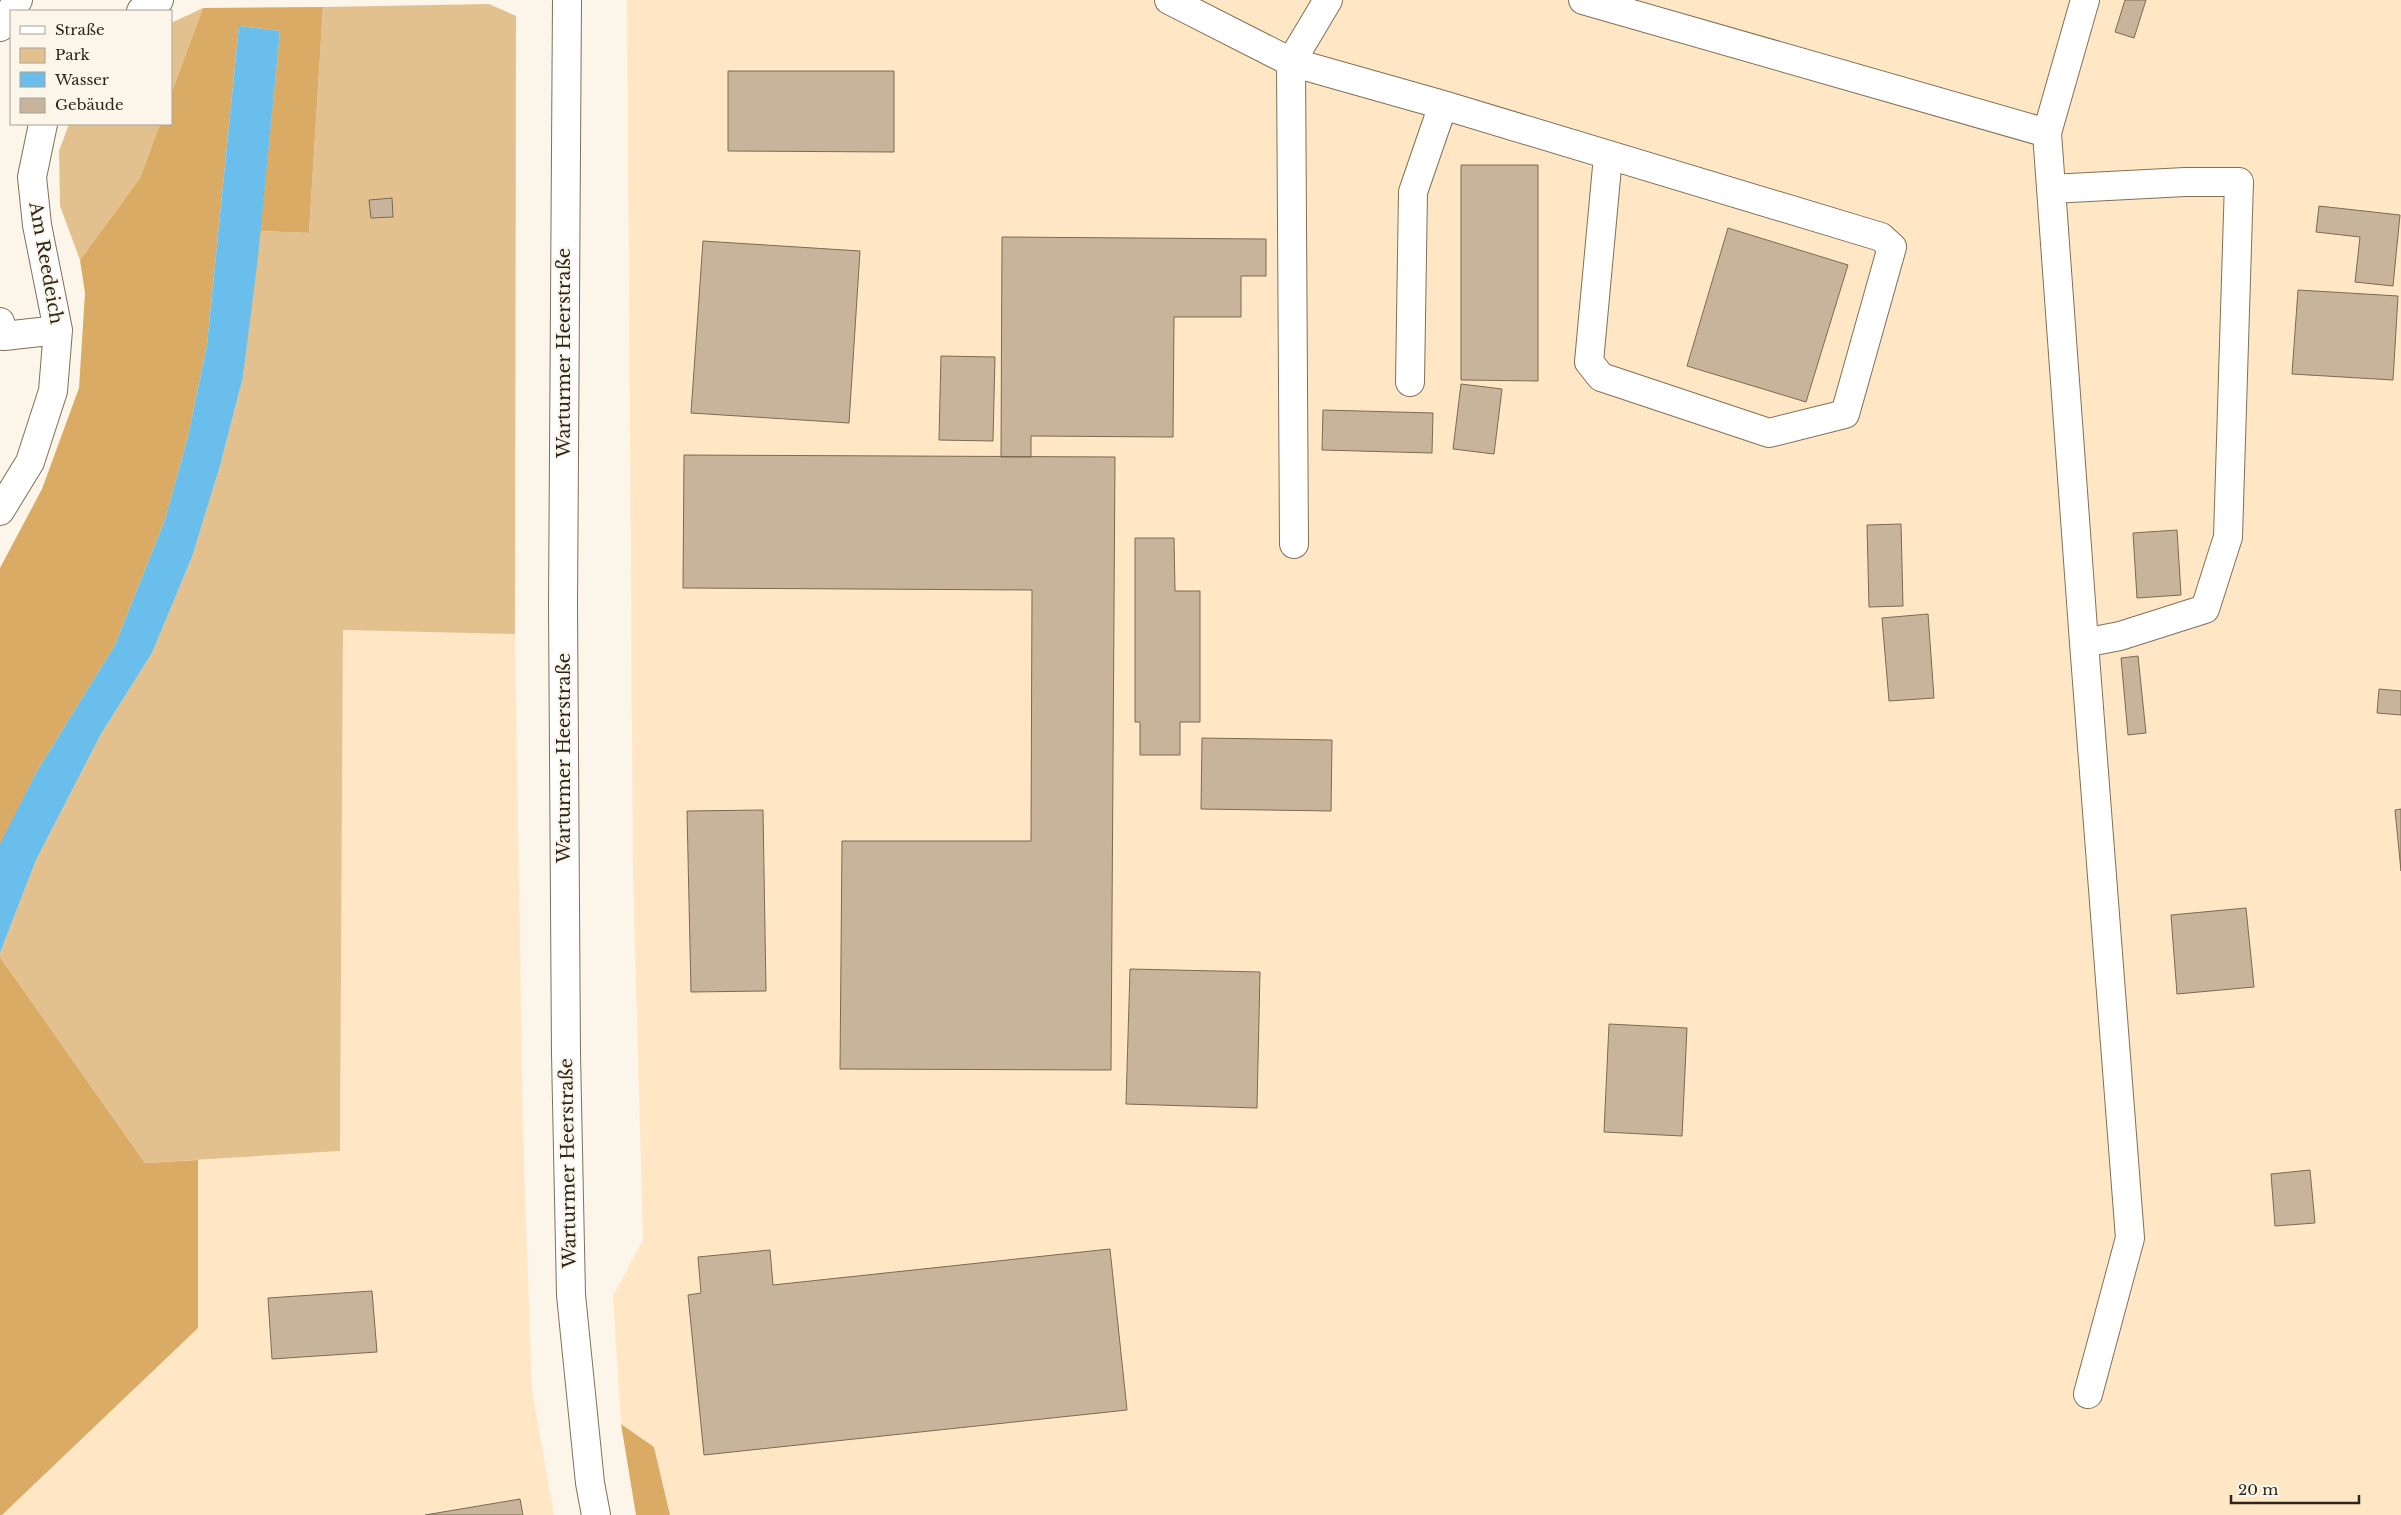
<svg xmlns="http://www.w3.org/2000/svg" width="2401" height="1515" font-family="'Libre Baskerville',serif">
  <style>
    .built { fill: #ffe7c5 }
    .green { fill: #e3c18e }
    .forest { fill: #daab64 }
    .water { fill: #69beeb }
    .building { fill: #c7b49a; stroke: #7b6a52 }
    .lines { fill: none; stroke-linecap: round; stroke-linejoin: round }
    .minor-casing { stroke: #817057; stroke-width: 30 }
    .minor { stroke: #fff; stroke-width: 28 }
    .labels { text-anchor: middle; stroke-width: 4; stroke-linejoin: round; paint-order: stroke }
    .street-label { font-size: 18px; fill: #2c251b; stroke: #fcf5ea }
  </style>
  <rect width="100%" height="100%" fill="#fcf5ea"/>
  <!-- built -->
  <path class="built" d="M 627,0 L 2401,0 L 2401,1515 L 670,1515 L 654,1447 L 621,1424 L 613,1296 L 643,1240 L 633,874 Z
    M 343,630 L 515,634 L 523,1137 L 532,1390 L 554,1515 L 2,1515 L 198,1328 L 198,1160 L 340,1151 Z"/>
  <!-- green -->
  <path class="green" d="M 489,4 L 516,16 L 515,634 L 343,630 L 340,1151 L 145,1163 L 0,957 L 0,953 L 36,860 L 101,734 L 152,653 L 192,557 L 220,466 L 243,377 L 260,231 L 309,233 L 323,7 Z
    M 203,8 L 171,94 L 171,23 Z
    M 69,124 L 160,124 L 140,178 L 80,260 L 60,206 L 59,151 Z"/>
  <!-- forest -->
  <path class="forest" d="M 323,7 L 309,233 L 260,231 L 280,31 L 239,26 L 207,345 L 188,437 L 165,520 L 115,645 L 36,773 L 0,846 L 0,568 L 42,489 L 79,388 L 85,293 L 80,260 L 140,178 L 160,124 L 171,124 L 171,94 L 203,8 Z
    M 0,957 L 145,1163 L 198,1160 L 198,1328 L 2,1515 L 0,1515 Z
    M 621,1424 L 654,1447 L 670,1515 L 636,1515 Z"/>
  <!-- water -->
  <path class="water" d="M 239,26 L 280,31 L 258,257 L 243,377 L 220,466 L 192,557 L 152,653 L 101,734 L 36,860 L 0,953 L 0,844 L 36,773 L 115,645 L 165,520 L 188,437 L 207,345 Z"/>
  <!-- building -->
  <path class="building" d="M 2125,0 L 2146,0 L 2134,38 L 2115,32 Z
    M 728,71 L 894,71 L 894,152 L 728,151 Z
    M 1461,165 L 1538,165 L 1538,381 L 1461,380 Z
    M 392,198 L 393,217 L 371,218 L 369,200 Z
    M 2319,206 L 2400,215 L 2393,286 L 2355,282 L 2360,237 L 2316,232 Z
    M 1728,228 L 1848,265 L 1806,402 L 1687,366 Z
    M 1002,237 L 1266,239 L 1266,276 L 1241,276 L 1241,317 L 1174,317 L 1173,437 L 1031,436 L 1031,457 L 1001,457 Z
    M 703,241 L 860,251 L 849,423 L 691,413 Z
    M 2298,290 L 2398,296 L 2393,380 L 2292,374 Z
    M 941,356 L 995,357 L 993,441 L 939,440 Z
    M 1461,384 L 1502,389 L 1494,454 L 1453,449 Z
    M 1323,410 L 1433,413 L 1432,453 L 1322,450 Z
    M 684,455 L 1115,457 L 1111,1070 L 840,1069 L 842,841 L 1031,841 L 1032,590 L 683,588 Z
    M 1901,524 L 1903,606 L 1869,607 L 1867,525 Z
    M 2177,530 L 2181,595 L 2137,598 L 2133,533 Z
    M 1135,538 L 1174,538 L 1175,591 L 1200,591 L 1200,722 L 1180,722 L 1180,755 L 1140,755 L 1140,722 L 1135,722 Z
    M 1928,614 L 1934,698 L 1889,701 L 1882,618 Z
    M 2138,656 L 2146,733 L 2128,735 L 2121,658 Z
    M 2379,689 L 2401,691 L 2401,715 L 2377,713 Z
    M 1202,738 L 1332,740 L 1331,811 L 1201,809 Z
    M 2401,809 L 2401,871 L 2395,810 Z
    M 763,810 L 766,991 L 691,992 L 687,811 Z
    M 2246,908 L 2254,987 L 2177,994 L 2171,915 Z
    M 1130,969 L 1260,972 L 1257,1108 L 1126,1104 Z
    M 1609,1024 L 1687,1028 L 1682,1136 L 1604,1132 Z
    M 2310,1170 L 2315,1223 L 2275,1226 L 2271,1174 Z
    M 1110,1249 L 1127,1410 L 704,1455 L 688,1295 L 701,1293 L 698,1257 L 770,1250 L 773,1285 Z
    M 372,1291 L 377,1352 L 272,1359 L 268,1298 Z
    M 520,1499 L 523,1515 L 425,1515 Z"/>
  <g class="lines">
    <!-- minor casing -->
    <g class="minor-casing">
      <path id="minor" d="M 567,0 L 563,605 L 566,1054 L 571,1295 L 590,1483 L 596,1515
        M 1169,0 L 1291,62 L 1443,105 L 1881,237 L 1892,247 L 1845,414 L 1769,433 L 1601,377 L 1589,362 L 1608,156
        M 1583,0 L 2047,133
        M 2085,0 L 2047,133 L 2084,643 L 2130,1238 L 2088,1394
        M 141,11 L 159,0
        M 0,27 L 18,0
        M 2051,189 L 2185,182 L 2239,182 L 2228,537 L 2205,609 L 2120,636 L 2084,643
        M 0,322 L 4,336 L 58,330
        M 1410,382 L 1413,192 L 1443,105
        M 0,511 L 30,462 L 53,391 L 58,330 L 37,225 L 32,177 L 43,124
        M 1294,544 L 1291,62 L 1328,0"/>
    </g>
    <!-- minor -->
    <use href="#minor" class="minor"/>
  </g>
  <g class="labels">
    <!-- street labels -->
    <g class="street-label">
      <text transform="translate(46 263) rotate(80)" y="6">Am Reedeich</text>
      <text transform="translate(564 353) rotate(-90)" y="6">Warturmer Heerstraße</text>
      <text transform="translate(564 758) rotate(-90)" y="6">Warturmer Heerstraße</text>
      <text transform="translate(568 1163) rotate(-91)" y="6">Warturmer Heerstraße</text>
    </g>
  </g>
  <!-- legend -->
  <rect x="10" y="10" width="162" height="115" fill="#fcf5ea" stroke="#a9a297"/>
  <rect x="20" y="26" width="25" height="8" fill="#ffffff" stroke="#a9a297"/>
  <text x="55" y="35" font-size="15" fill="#2c251b">Straße</text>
  <rect x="20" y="48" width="25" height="15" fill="#e3c18e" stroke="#a9a297"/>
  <text x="55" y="60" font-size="15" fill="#2c251b">Park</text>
  <rect x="20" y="72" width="25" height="15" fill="#69beeb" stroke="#a9a297"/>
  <text x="55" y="85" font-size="15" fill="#2c251b">Wasser</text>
  <rect x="20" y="98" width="25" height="15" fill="#c7b49a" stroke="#a9a297"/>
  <text x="55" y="110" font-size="15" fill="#2c251b">Gebäude</text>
  <!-- scale -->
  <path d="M2231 1495v8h128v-8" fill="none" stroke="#2c251b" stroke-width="2.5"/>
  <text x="2238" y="1495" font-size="15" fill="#2c251b" stroke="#fcf5ea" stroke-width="4" paint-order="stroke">20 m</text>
</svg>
